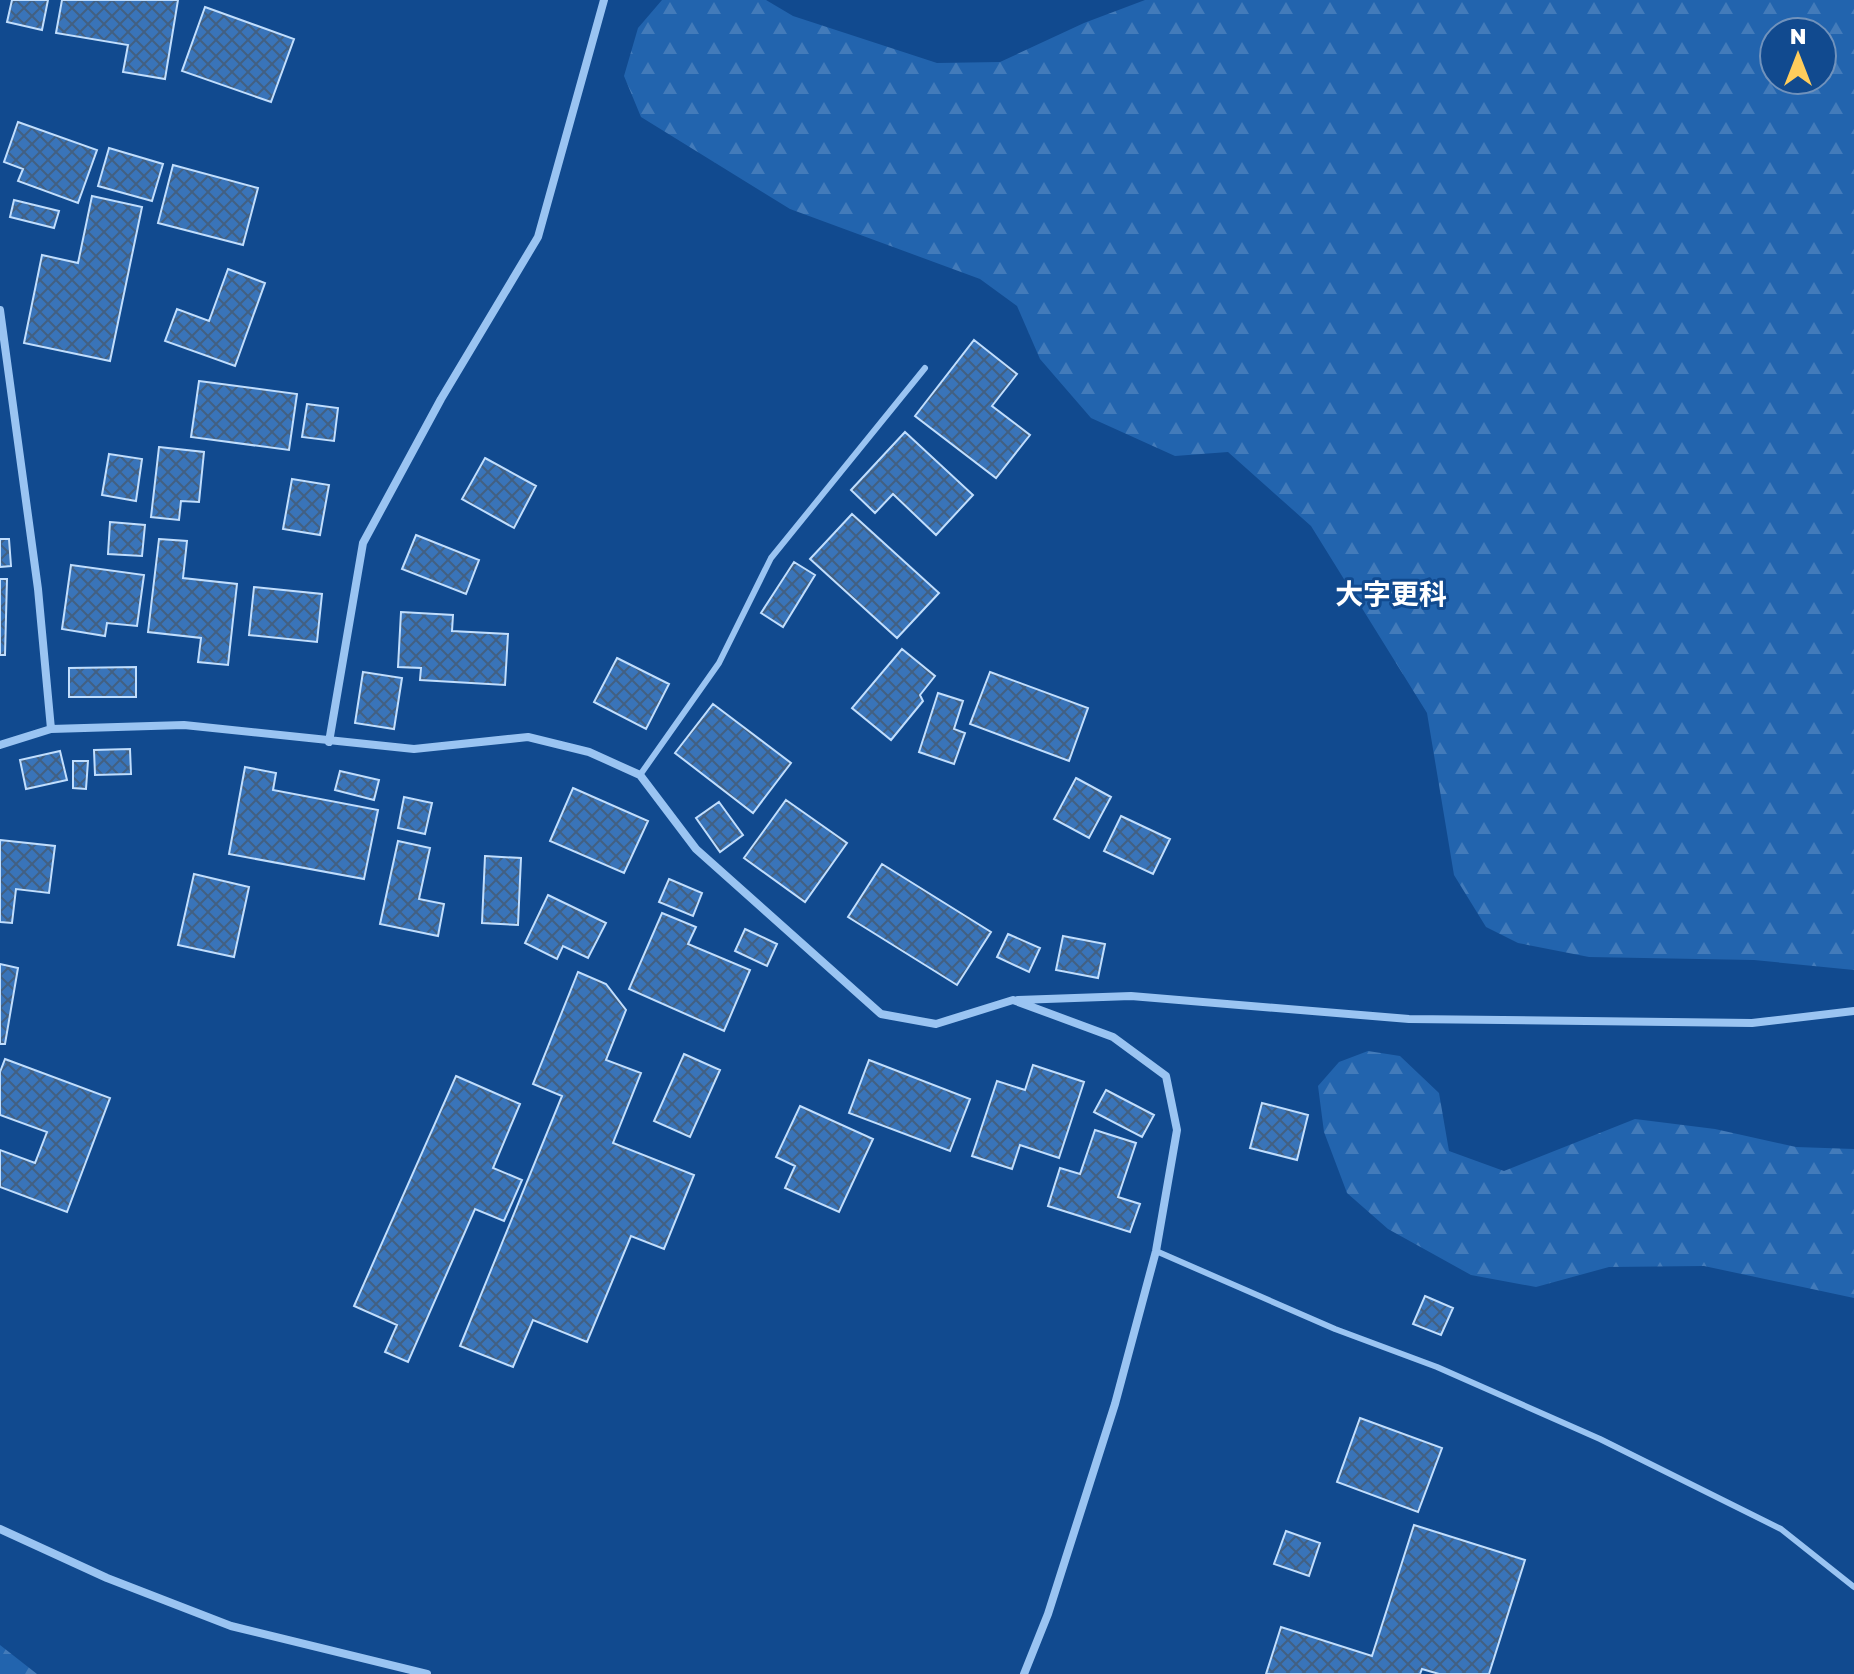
<svg xmlns="http://www.w3.org/2000/svg" width="1854" height="1674" font-family="'Golos Text','Noto Sans JP',sans-serif">
  <style>
    .forest { fill: url(#forest-firs); fill-rule: evenodd }
    .building { fill: url(#building-cross-hatch); stroke: #c1defd; stroke-width: 2 }
    .lines { fill: none; stroke-linecap: round; stroke-linejoin: round }
    .lane { stroke: #9ac4f2; stroke-width: 6 }
    .street { stroke: #9ac4f2; stroke-width: 8 }
    .labels { text-anchor: middle; stroke-width: 6; stroke-linejoin: round; paint-order: stroke }
    .quarter-label { font-size: 28px; font-weight: bold; fill: #fff; stroke: #114a8f }
  </style>
  <defs>
    <pattern id="forest-firs" width="22" height="20" patternUnits="userSpaceOnUse" patternTransform="scale(2)"><rect width="22" height="20" fill="#2264ae"/><path d="M5 1l3.5 6h-7zM16 11l3.5 6h-7z" fill="#437bba"/></pattern>
    <pattern id="building-cross-hatch" width="8" height="8" patternUnits="userSpaceOnUse" patternTransform="scale(2)"><rect width="8" height="8" fill="#3974b9"/><path d="M0 0l8 8M0 8l8-8" fill="none" stroke="#426082"/></pattern>
  </defs>
  <rect width="100%" height="100%" fill="#114a8f"/>
  <!-- forest -->
  <path class="forest" d="M 662,0 L 766,0 L 793,16 L 937,63 L 1000,62 L 1084,23 L 1145,0 L 1854,0 L 1854,970 L 1754,960 L 1589,957 L 1518,943 L 1486,927 L 1454,875 L 1427,713 L 1311,526 L 1228,452 L 1175,456 L 1091,418 L 1040,359 L 1017,306 L 980,279 L 790,209 L 641,117 L 624,76 L 638,28 ZM 1822,32 L 1822,80 L 1774,80 L 1774,32 Z
    M 1368,1051 L 1400,1056 L 1439,1093 L 1449,1151 L 1504,1171 L 1635,1119 L 1715,1129 L 1796,1147 L 1854,1149 L 1854,1298 L 1704,1266 L 1609,1267 L 1536,1287 L 1471,1275 L 1388,1229 L 1347,1193 L 1324,1132 L 1318,1086 L 1339,1062 Z
    M 0,1645 L 37,1674 L 0,1674 Z"/>
  <!-- building -->
  <path class="building" d="M 12,0 L 48,0 L 42,30 L 7,22 Z
    M 62,0 L 178,0 L 165,79 L 123,72 L 128,45 L 56,33 Z
    M 205,7 L 294,39 L 271,102 L 182,71 Z
    M 18,122 L 97,150 L 78,203 L 18,181 L 23,169 L 4,162 Z
    M 109,148 L 163,164 L 152,201 L 98,186 Z
    M 173,165 L 258,188 L 243,245 L 158,223 Z
    M 92,196 L 142,207 L 110,361 L 24,343 L 42,255 L 78,263 Z
    M 14,200 L 59,211 L 54,228 L 10,217 Z
    M 228,269 L 265,283 L 235,366 L 165,341 L 177,309 L 209,321 Z
    M 974,340 L 1017,374 L 992,406 L 1030,435 L 996,478 L 915,416 Z
    M 199,381 L 297,394 L 289,450 L 191,437 Z
    M 307,404 L 338,408 L 334,441 L 302,437 Z
    M 905,432 L 973,495 L 936,535 L 893,494 L 875,513 L 851,490 Z
    M 159,447 L 204,452 L 199,502 L 181,501 L 179,520 L 151,517 Z
    M 109,454 L 142,459 L 136,501 L 102,495 Z
    M 485,458 L 536,486 L 514,528 L 462,499 Z
    M 292,479 L 329,485 L 320,535 L 283,529 Z
    M 852,514 L 939,593 L 897,638 L 810,559 Z
    M 110,522 L 145,525 L 142,556 L 108,554 Z
    M 416,535 L 479,560 L 466,594 L 402,569 Z
    M 0,539 L 9,539 L 11,566 L 0,567 Z
    M 159,539 L 187,541 L 183,578 L 237,584 L 228,665 L 198,662 L 201,638 L 148,632 Z
    M 794,562 L 815,575 L 783,627 L 761,613 Z
    M 71,565 L 144,575 L 137,626 L 107,623 L 105,636 L 62,629 Z
    M 0,579 L 7,579 L 5,655 L 0,655 Z
    M 254,587 L 322,594 L 317,642 L 249,635 Z
    M 401,612 L 453,615 L 452,631 L 508,634 L 505,685 L 420,680 L 421,668 L 398,667 Z
    M 902,649 L 935,676 L 920,695 L 923,701 L 891,740 L 852,708 Z
    M 617,658 L 669,684 L 646,729 L 594,702 Z
    M 136,667 L 136,697 L 69,697 L 69,668 Z
    M 363,672 L 402,678 L 394,729 L 355,723 Z
    M 990,672 L 1088,708 L 1069,761 L 970,724 Z
    M 938,693 L 963,701 L 954,729 L 965,733 L 954,764 L 919,752 Z
    M 713,704 L 791,763 L 753,813 L 675,753 Z
    M 130,749 L 131,774 L 95,775 L 94,750 Z
    M 60,751 L 67,780 L 26,789 L 20,760 Z
    M 73,761 L 88,761 L 86,789 L 73,788 Z
    M 245,767 L 276,773 L 273,790 L 378,810 L 364,879 L 229,854 Z
    M 340,771 L 379,780 L 374,800 L 335,790 Z
    M 1076,778 L 1111,797 L 1089,838 L 1054,819 Z
    M 573,788 L 648,821 L 624,873 L 550,841 Z
    M 404,797 L 432,803 L 425,834 L 398,828 Z
    M 786,800 L 847,843 L 805,902 L 744,858 Z
    M 719,802 L 743,835 L 720,852 L 696,818 Z
    M 1121,816 L 1170,839 L 1153,874 L 1104,851 Z
    M 0,840 L 55,846 L 49,893 L 16,889 L 12,923 L 0,922 Z
    M 398,841 L 430,848 L 419,899 L 444,904 L 438,936 L 380,924 Z
    M 485,856 L 521,858 L 518,925 L 482,923 Z
    M 882,864 L 991,932 L 957,985 L 848,917 Z
    M 194,874 L 249,887 L 234,957 L 178,945 Z
    M 669,879 L 702,893 L 693,916 L 659,902 Z
    M 548,895 L 606,923 L 588,958 L 563,946 L 557,959 L 525,943 Z
    M 662,913 L 696,927 L 688,944 L 750,970 L 724,1031 L 629,989 Z
    M 745,929 L 777,944 L 767,966 L 735,951 Z
    M 1008,934 L 1040,948 L 1029,972 L 997,957 Z
    M 1063,936 L 1105,944 L 1098,978 L 1056,970 Z
    M 0,964 L 18,968 L 5,1044 L 0,1044 Z
    M 578,972 L 606,984 L 626,1010 L 606,1060 L 641,1073 L 613,1143 L 694,1175 L 664,1249 L 631,1236 L 587,1342 L 533,1320 L 513,1367 L 460,1346 L 562,1096 L 533,1084 Z
    M 684,1054 L 720,1070 L 690,1137 L 654,1121 Z
    M 5,1059 L 110,1098 L 67,1212 L 0,1187 L 0,1150 L 35,1163 L 47,1132 L 0,1115 L 0,1072 Z
    M 869,1060 L 970,1099 L 950,1151 L 849,1113 Z
    M 1033,1065 L 1084,1082 L 1059,1158 L 1020,1145 L 1012,1169 L 972,1156 L 997,1081 L 1025,1090 Z
    M 456,1076 L 520,1104 L 493,1168 L 522,1180 L 504,1221 L 475,1209 L 408,1362 L 385,1352 L 397,1325 L 354,1306 Z
    M 1106,1090 L 1154,1115 L 1142,1137 L 1094,1112 Z
    M 1262,1103 L 1308,1115 L 1297,1160 L 1250,1148 Z
    M 800,1106 L 873,1139 L 839,1212 L 785,1188 L 795,1166 L 776,1157 Z
    M 1095,1130 L 1136,1143 L 1118,1197 L 1140,1204 L 1130,1232 L 1048,1206 L 1060,1168 L 1080,1174 Z
    M 1425,1296 L 1453,1308 L 1441,1335 L 1413,1324 Z
    M 1360,1418 L 1442,1448 L 1418,1512 L 1337,1482 Z
    M 1414,1525 L 1525,1560 L 1489,1674 L 1439,1674 L 1422,1669 L 1420,1674 L 1266,1674 L 1281,1627 L 1372,1656 Z
    M 1286,1531 L 1320,1543 L 1309,1576 L 1274,1564 Z"/>
  <g class="lines">
    <!-- lane -->
    <path class="lane" d="M 640,775 L 719,663 L 771,558 L 925,368
      M 1156,1251 L 1335,1329 L 1437,1367 L 1600,1439 L 1781,1529 L 1854,1587"/>
    <!-- street -->
    <path class="street" d="M 0,310 L 38,589 L 51,729
      M 329,742 L 363,543 L 441,399 L 538,237 L 604,0
      M 0,745 L 51,729 L 184,725 L 414,749 L 528,737 L 589,752 L 640,775 L 696,849 L 881,1014 L 936,1024 L 1013,1000 L 1113,1037 L 1166,1076 L 1177,1130 L 1156,1251 L 1115,1404 L 1048,1614 L 1024,1674
      M 1018,1000 L 1131,996 L 1409,1019 L 1752,1023 L 1854,1011
      M 0,1529 L 107,1578 L 231,1626 L 427,1674"/>
  </g>
  <g class="labels">
    <!-- quarter labels -->
    <g class="quarter-label">
      <text x="1391" y="604">大字更科</text>
    </g>
  </g>
  <!-- north arrow -->
  <g transform="translate(1798 56)"><circle r="38" fill="#114a8f" stroke="#7092bc" stroke-width="2"/>
  <path d="M0-6L14 30L0 20L-14 30Z" fill="#ffcd5c"/>
  <text y="-12" font-size="22" font-weight="bold" text-anchor="middle" fill="#ffffff">N</text>
  </g>
</svg>
